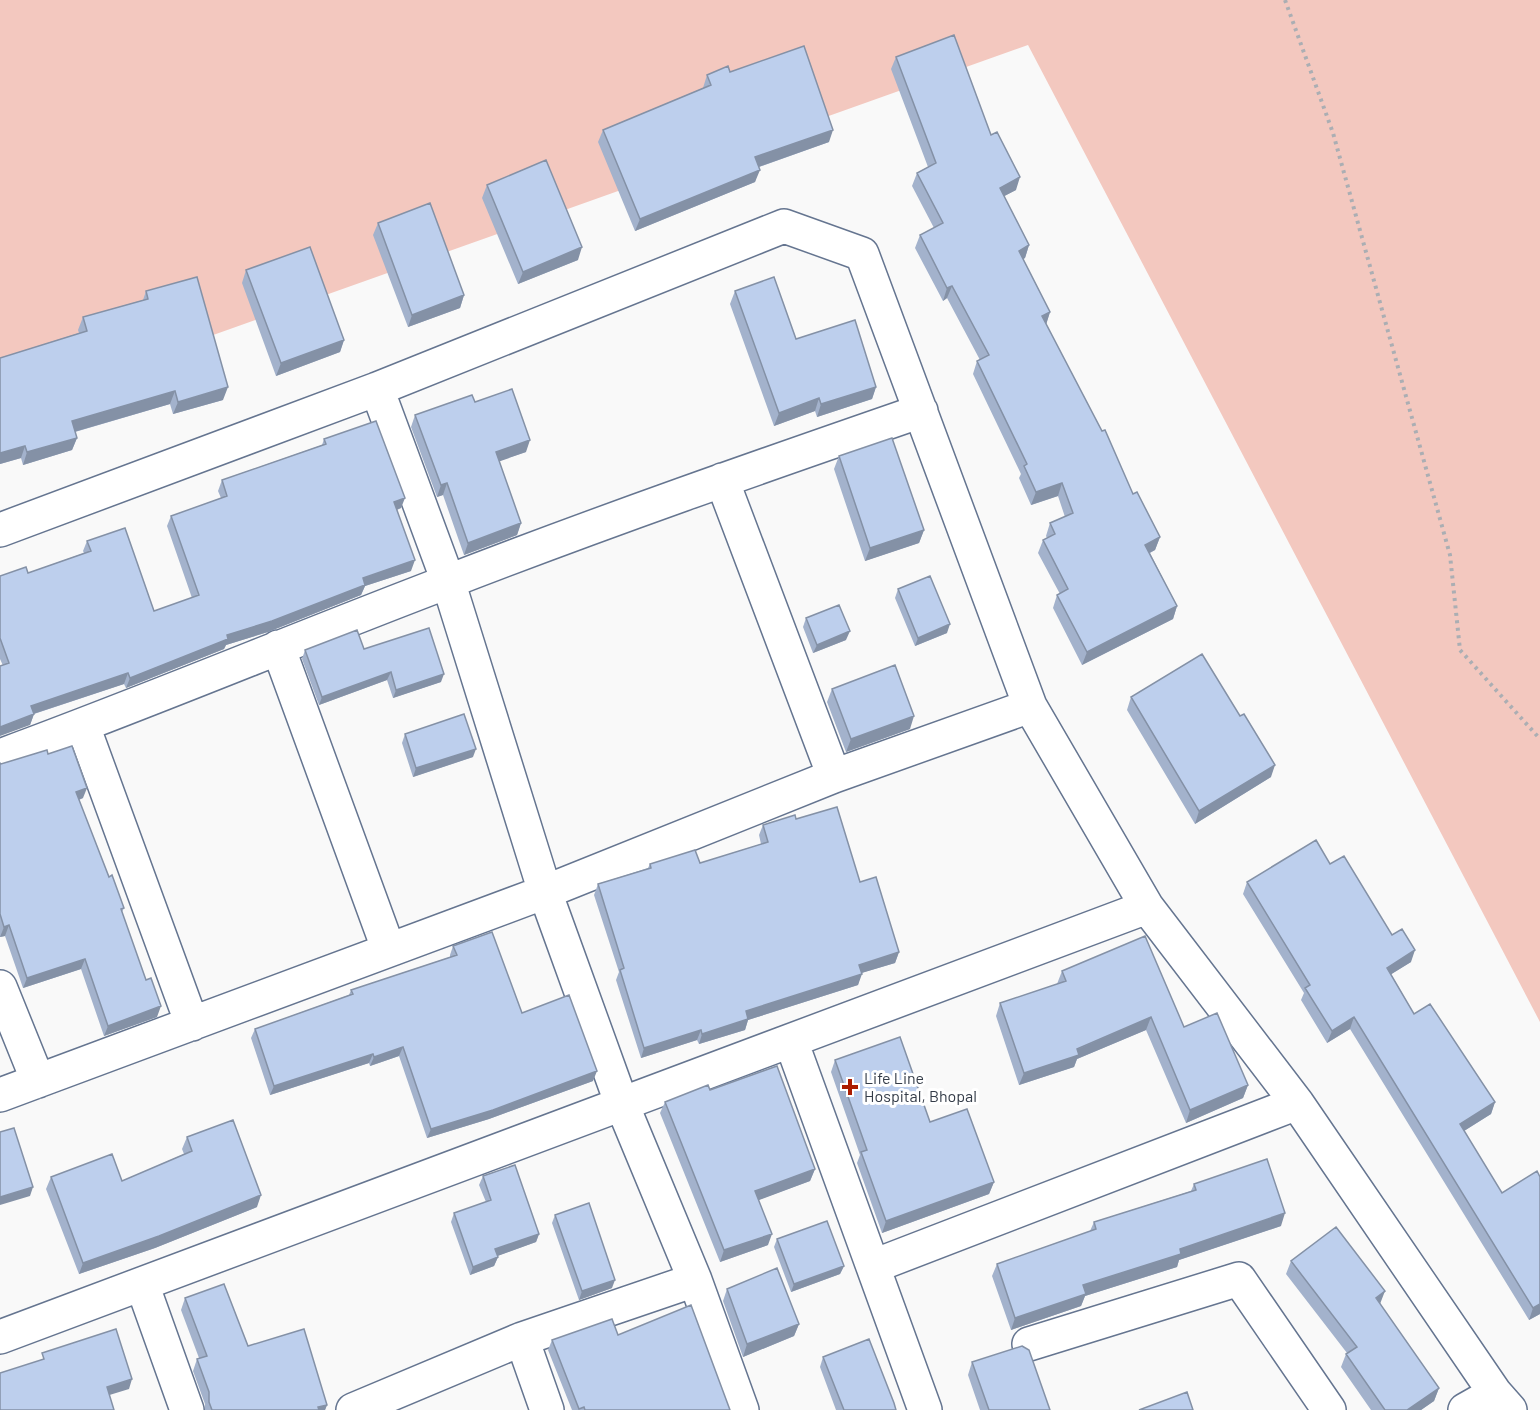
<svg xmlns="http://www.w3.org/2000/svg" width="1540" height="1410" font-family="Barlow,sans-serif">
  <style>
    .green { fill: #f3c8bf }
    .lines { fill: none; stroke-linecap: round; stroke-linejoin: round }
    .minor-casing { stroke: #657590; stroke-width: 36 }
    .path { stroke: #abaeb3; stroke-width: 4; stroke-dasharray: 3 4.5; stroke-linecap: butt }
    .minor { stroke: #fff; stroke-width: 33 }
    .wall { fill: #a3b2cc }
    .shaded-wall { fill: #8491a6 }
    .building { fill: #bdcfed; stroke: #8491a6; stroke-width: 1.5 }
    .poi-dot { fill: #ab1c01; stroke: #fff; stroke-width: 2 }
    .labels { text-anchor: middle; stroke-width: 6; stroke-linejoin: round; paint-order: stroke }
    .poi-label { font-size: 16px; fill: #343c48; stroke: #fff; text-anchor: start }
  </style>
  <rect width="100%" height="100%" fill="#f9f9f9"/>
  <!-- green -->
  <path class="green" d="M 0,0 L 1540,0 L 1540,1022 L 1028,45 L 0,411 Z"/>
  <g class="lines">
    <!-- minor casing -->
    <g class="minor-casing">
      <path id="minor" d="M 377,389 L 448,581 L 545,892 L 621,1102 L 695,1280 L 742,1410
        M 722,480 L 834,776
        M 0,530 L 377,389 L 784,226 L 862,254 L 1030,706 L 1147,907 L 1297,1103 L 1495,1393 L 1510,1410
        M 278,647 L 388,948
        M 83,726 L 192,1024
        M 0,756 C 150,701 297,639 447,582 C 604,521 762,466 921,411
        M 0,987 L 38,1081
        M 791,1041 L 925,1410
        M 0,1095 L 545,892 L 834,776 L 1030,706
        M 874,1266 L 1297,1103
        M 142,1284 L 187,1410
        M 0,1337 L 1147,907
        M 522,1339 L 547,1410
        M 1029,1344 L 1239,1279 L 1329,1410
        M 353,1410 L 522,1339 L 695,1280
        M 1465,1410 L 1495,1393"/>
    </g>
    <!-- path -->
    <path class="path" d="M 1285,0 L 1333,133 L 1450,555 L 1460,650 L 1540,739"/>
    <!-- minor -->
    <use href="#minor" class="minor"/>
  </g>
  <!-- wall -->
  <path class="wall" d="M 896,57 L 991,135 L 1016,190 L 1004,196 L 1029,245 L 1025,258 L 1023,259 L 1050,312 L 1046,324 L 1133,494 L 1160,537 L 1155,550 L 1150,553 L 1177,606 L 1173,619 L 1082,665 L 1053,608 L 1057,595 L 1060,594 L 1038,553 L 1043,540 L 1047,538 L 1046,536 L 1050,523 L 1065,517 L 1058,496 L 1031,505 L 1019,478 L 1021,474 L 973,374 L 977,361 L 980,360 L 947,298 L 943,301 L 915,248 L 920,235 L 934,228 L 912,186 L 917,173 L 928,167 L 891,69 Z
    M 730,72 L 829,142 L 759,167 L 755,182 L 635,231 L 598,142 L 603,130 L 703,88 L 707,75 Z
    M 487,185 L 578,260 L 518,284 L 482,198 Z
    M 378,223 L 464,295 L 460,308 L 408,327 L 373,235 Z
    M 246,270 L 344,340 L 340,352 L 276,376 L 242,283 Z
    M 146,291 L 223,400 L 173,414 L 170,404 L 75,432 L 77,438 L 72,450 L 23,465 L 21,458 L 0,464 L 0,358 L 79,333 L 78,330 L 83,317 L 143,300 Z
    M 735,291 L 796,339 L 876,387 L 872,399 L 817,417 L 815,411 L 774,426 L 730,304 Z
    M 475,402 L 526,452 L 499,461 L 521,523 L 517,535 L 464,555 L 443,495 L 437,497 L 411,427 L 415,415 Z
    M 324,439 L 401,508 L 397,510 L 411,571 L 365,586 L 361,595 L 268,632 L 226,645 L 224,649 L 126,688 L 124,684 L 34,714 L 30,725 L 0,659 L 0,576 L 28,573 L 84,553 L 83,551 L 87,541 L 154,611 L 192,598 L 167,526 L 171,516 L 221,498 L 218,491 L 222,480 L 322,445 Z
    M 839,456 L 924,530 L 919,543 L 865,561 L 834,469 Z
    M 898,589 L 947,633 L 915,646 L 895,598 Z
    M 806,618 L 846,640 L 813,653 L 803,627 Z
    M 364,649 L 441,682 L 393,698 L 387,680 L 319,705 L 302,659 L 305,650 Z
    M 832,689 L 910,729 L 846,752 L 827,702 Z
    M 1131,697 L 1271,777 L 1195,824 L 1127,710 Z
    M 405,734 L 473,757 L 413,777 L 402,743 Z
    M 48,754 L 83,798 L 79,800 L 109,877 L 124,908 L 122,912 L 157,1017 L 104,1036 L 81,969 L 23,988 L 5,936 L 0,937 L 0,763 L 1,764 Z
    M 796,819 L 860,882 L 899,952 L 895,963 L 861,973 L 858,985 L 748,1020 L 745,1030 L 699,1044 L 697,1040 L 641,1058 L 616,980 L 619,972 L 594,895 L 598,884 L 648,868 L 650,864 L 700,863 L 761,844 L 759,835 L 763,825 Z
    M 1330,864 L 1392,935 L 1411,962 L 1391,974 L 1414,1014 L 1495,1102 L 1491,1114 L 1464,1131 L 1540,1314 L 1529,1320 L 1350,1029 L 1327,1043 L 1301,1000 L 1304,993 L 1243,894 L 1247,882 Z
    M 453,946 L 593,1081 L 489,1119 L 427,1138 L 399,1056 L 370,1066 L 369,1063 L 270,1095 L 251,1038 L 255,1029 L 349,995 L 351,990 L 450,957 L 450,955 Z
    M 1062,971 L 1184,1027 L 1248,1085 L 1243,1098 L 1186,1123 L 1146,1030 L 1077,1059 L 1074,1067 L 1019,1085 L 996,1016 L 1000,1003 L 1057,984 Z
    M 835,1060 L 930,1122 L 994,1182 L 989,1194 L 882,1233 L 857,1163 L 860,1155 L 831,1072 Z
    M 710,1090 L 815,1169 L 810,1181 L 758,1200 L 768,1245 L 720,1262 L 660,1113 L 665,1102 Z
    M 187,1137 L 257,1207 L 155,1248 L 79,1274 L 46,1189 L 51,1177 L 122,1181 L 184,1154 L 182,1149 Z
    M 483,1176 L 539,1234 L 536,1242 L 497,1256 L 498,1257 L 494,1266 L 470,1275 L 451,1222 L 454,1213 L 486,1202 L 479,1185 Z
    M 1194,1184 L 1281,1226 L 1179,1260 L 1177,1267 L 1085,1296 L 1081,1306 L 1011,1330 L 992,1276 L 997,1264 L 1090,1231 L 1094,1222 L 1191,1191 Z
    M 555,1215 L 612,1288 L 579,1300 L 552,1223 Z
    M 777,1239 L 844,1266 L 840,1274 L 791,1292 L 774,1247 Z
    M 1291,1261 L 1380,1304 L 1439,1388 L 1434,1401 L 1421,1410 L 1371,1410 L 1341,1367 L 1346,1354 L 1347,1353 L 1286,1274 Z
    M 727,1289 L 799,1324 L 794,1336 L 743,1357 L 723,1301 Z
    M 185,1298 L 248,1346 L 327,1405 L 325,1410 L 205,1410 L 205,1404 L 193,1371 L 197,1359 L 199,1358 L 181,1310 Z
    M 618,1335 L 730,1410 L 572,1410 L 548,1350 L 552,1340 Z
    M 823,1357 L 896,1410 L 836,1410 L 820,1367 Z
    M 972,1362 L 1050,1410 L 980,1410 L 968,1375 Z"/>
  <!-- shaded-wall -->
  <path class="shaded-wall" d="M 833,130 L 829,142 L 750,170 L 755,157 Z
    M 760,170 L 755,182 L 635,231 L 640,219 Z
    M 1020,177 L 1016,190 L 995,201 L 1000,188 Z
    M 1029,245 L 1025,258 L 1014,264 L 1019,251 Z
    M 582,247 L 578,260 L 518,284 L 523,272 Z
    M 952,286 L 947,298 L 943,301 L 947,288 Z
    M 464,295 L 460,308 L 408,327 L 412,315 Z
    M 1050,312 L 1046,325 L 1042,316 Z
    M 344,340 L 340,352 L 276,376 L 281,363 Z
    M 228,387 L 223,400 L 173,414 L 178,402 Z
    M 876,387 L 872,399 L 817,417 L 821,404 Z
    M 175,391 L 170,404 L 67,434 L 72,421 Z
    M 819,398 L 815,411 L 774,426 L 779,413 Z
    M 77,438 L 72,450 L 23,465 L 27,452 Z
    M 530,440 L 526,452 L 492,464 L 496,452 Z
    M 25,446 L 21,458 L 0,464 L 0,453 Z
    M 447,483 L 443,495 L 437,497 L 441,485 Z
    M 1062,483 L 1058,496 L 1031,505 L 1036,492 Z
    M 405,498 L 401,508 L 390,512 L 394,502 Z
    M 521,523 L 517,535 L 464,555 L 468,543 Z
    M 924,530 L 919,543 L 865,561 L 870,548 Z
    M 1160,537 L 1155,550 L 1141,557 L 1145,545 Z
    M 415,560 L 411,571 L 365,586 L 361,595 L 268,632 L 226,645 L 224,649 L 126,688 L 130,678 L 227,635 L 363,578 Z
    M 1177,606 L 1173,619 L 1082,665 L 1087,652 Z
    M 950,624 L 947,633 L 915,646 L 918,638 Z
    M 850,631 L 846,640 L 813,653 L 817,645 Z
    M 391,672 L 387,680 L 319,705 L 322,697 Z
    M 128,673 L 124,684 L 27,716 L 31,706 Z
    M 444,674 L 441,682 L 393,698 L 396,690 Z
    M 34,714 L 30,725 L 0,736 L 0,727 Z
    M 914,716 L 910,729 L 846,752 L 851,739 Z
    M 476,749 L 473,757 L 413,777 L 416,768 Z
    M 1275,765 L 1271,777 L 1195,824 L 1199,811 Z
    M 87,788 L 83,798 L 72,802 L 76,792 Z
    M 9,925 L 5,936 L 0,937 L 4,927 Z
    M 1415,950 L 1411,962 L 1382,980 L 1387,968 Z
    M 899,952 L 895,963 L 855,975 L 859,965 Z
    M 85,959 L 81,969 L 23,988 L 27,978 Z
    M 862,974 L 858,985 L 748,1020 L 745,1030 L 699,1044 L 702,1034 L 746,1011 Z
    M 161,1006 L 157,1017 L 104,1036 L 108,1026 Z
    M 1151,1017 L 1146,1030 L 1077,1059 L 1074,1067 L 1019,1085 L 1024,1073 Z
    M 1354,1017 L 1350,1029 L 1327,1043 L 1332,1031 Z
    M 701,1030 L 697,1040 L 641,1058 L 644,1048 Z
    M 403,1047 L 399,1056 L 370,1066 L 374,1057 Z
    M 373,1054 L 369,1063 L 270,1095 L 274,1086 Z
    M 597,1071 L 593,1081 L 489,1119 L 427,1138 L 431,1129 Z
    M 1248,1085 L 1243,1098 L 1186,1123 L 1190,1110 Z
    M 1495,1102 L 1491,1114 L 1456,1136 L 1460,1124 Z
    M 815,1169 L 810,1181 L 751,1203 L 755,1191 Z
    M 994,1182 L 989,1194 L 882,1233 L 886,1221 Z
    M 33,1187 L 30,1196 L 0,1205 L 0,1197 Z
    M 261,1195 L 257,1207 L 155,1248 L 79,1274 L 83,1263 Z
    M 1285,1213 L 1281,1226 L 1179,1260 L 1177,1267 L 1085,1296 L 1081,1306 L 1011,1330 L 1015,1318 L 1083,1285 L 1180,1249 Z
    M 539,1234 L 536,1242 L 492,1258 L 495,1249 Z
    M 772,1234 L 768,1245 L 720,1262 L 724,1250 Z
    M 498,1257 L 494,1266 L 470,1275 L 473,1267 Z
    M 844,1266 L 840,1274 L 791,1292 L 794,1284 Z
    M 615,1280 L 612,1288 L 579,1300 L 582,1291 Z
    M 1385,1291 L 1380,1304 L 1376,1298 Z
    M 1540,1304 L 1540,1314 L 1529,1320 L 1533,1308 Z
    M 799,1324 L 794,1336 L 743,1357 L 747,1344 Z
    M 132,1379 L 129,1389 L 103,1397 L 107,1387 Z
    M 1439,1388 L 1434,1401 L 1421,1410 L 1407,1410 Z
    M 327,1405 L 325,1410 L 317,1410 L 318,1407 Z"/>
  <!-- building -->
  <path class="building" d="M 954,35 L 991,135 L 997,132 L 1020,177 L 1000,188 L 1029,245 L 1019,251 L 1050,312 L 1042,316 L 1102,431 L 1105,430 L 1133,494 L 1137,492 L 1160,537 L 1145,545 L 1177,606 L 1087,652 L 1057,595 L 1068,589 L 1043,540 L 1055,534 L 1050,523 L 1073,513 L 1062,483 L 1036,492 L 1024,466 L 1027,464 L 977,361 L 989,355 L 952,286 L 947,288 L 920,235 L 943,223 L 917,173 L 936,163 L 896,57 Z
    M 804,46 L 833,130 L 755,157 L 760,170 L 640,219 L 603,130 L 711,85 L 707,75 L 728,66 L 730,72 Z
    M 546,160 L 582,247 L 523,272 L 487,185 Z
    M 430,203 L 464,295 L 412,315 L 378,223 Z
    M 310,247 L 344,340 L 281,363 L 246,270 Z
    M 197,277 L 228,387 L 178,402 L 175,391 L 72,421 L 77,438 L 27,452 L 25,446 L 0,453 L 0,358 L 87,331 L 83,317 L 148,299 L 146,291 Z
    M 774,277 L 796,339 L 855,320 L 876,387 L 821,404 L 819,398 L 779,413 L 735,291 Z
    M 512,389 L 530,440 L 496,452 L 521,523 L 468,543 L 447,483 L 441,485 L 415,415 L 472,395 L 475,402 Z
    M 376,421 L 405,498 L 394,502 L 415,560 L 363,578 L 365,585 L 272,621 L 227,635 L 228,639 L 130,678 L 128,673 L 31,706 L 34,714 L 0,727 L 0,666 L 9,663 L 0,638 L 0,576 L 26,567 L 28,573 L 91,551 L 87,541 L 125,528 L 154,611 L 199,595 L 171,516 L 227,496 L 222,480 L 326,444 L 324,439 Z
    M 892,438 L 924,530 L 870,548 L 839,456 Z
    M 930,576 L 950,624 L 918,638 L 898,589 Z
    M 839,605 L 850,631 L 817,645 L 806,618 Z
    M 429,628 L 444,674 L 396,690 L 391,672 L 322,697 L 305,650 L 357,630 L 364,649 Z
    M 1202,654 L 1240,716 L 1244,714 L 1275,765 L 1199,811 L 1131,697 Z
    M 895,665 L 914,716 L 851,739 L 832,689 Z
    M 464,714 L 476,749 L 416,768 L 405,734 Z
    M 72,746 L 87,788 L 76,792 L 109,877 L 112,875 L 124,908 L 121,909 L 146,980 L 151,978 L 161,1006 L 108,1026 L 85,959 L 27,978 L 9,925 L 4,927 L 0,914 L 0,763 L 1,764 L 47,750 L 48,754 Z
    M 837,807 L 860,882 L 876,877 L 899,952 L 859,965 L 862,974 L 746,1011 L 748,1019 L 702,1034 L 701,1030 L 644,1048 L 620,970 L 624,968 L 598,884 L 651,868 L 650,864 L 695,850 L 700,863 L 768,842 L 763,825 L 795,815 L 796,819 Z
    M 1316,840 L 1330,864 L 1344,856 L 1392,935 L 1402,929 L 1415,950 L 1387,968 L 1414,1014 L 1430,1004 L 1495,1102 L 1460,1124 L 1502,1193 L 1537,1171 L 1540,1177 L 1540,1304 L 1533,1308 L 1354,1017 L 1332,1031 L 1305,988 L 1310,985 L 1247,882 Z
    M 492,932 L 522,1013 L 569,995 L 597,1071 L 493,1110 L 431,1129 L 403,1047 L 374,1057 L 373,1054 L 274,1086 L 255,1029 L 353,994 L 351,990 L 457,955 L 453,946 Z
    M 1145,936 L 1184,1027 L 1217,1013 L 1248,1085 L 1190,1110 L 1151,1017 L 1077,1049 L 1079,1055 L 1024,1073 L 1000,1003 L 1066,981 L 1062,971 Z
    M 900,1037 L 930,1122 L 967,1109 L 994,1182 L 886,1221 L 861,1152 L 867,1150 L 835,1060 Z
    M 777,1066 L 815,1169 L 755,1191 L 772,1234 L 724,1250 L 665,1102 L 708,1085 L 710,1090 Z
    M 233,1120 L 261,1195 L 159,1236 L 83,1263 L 51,1177 L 112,1154 L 122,1181 L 192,1151 L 187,1137 Z
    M 14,1128 L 33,1187 L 0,1197 L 0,1132 Z
    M 1267,1159 L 1285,1213 L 1180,1249 L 1181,1254 L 1083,1285 L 1086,1294 L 1015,1318 L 997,1264 L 1096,1229 L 1094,1222 L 1196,1190 L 1194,1184 Z
    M 515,1165 L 539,1234 L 495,1249 L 498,1257 L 473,1267 L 454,1213 L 491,1200 L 483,1176 Z
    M 589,1203 L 615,1280 L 582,1291 L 555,1215 Z
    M 827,1221 L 844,1266 L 794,1284 L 777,1239 Z
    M 1336,1227 L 1385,1291 L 1376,1298 L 1439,1388 L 1407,1410 L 1385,1410 L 1346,1354 L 1357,1347 L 1291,1261 Z
    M 777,1268 L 799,1324 L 747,1344 L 727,1289 Z
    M 224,1284 L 248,1346 L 304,1329 L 327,1405 L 318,1407 L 319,1410 L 212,1410 L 209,1402 L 209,1392 L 197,1359 L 207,1356 L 185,1298 Z
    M 691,1305 L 730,1410 L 585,1410 L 584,1407 L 579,1409 L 552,1340 L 612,1319 L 618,1335 Z
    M 116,1329 L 132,1379 L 107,1387 L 114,1410 L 0,1410 L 0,1373 L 44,1359 L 42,1353 Z
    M 869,1339 L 894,1403 L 896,1410 L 844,1410 L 823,1357 Z
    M 1022,1346 L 1029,1350 L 1050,1410 L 989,1410 L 972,1362 Z
    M 1187,1392 L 1193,1410 L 1139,1410 Z"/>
  <!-- markers -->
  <path class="poi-dot" d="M847 1078h6v6h6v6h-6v6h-6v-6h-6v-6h6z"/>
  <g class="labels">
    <!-- poi labels -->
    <g class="poi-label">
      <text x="864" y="1084">Life Line<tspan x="864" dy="18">Hospital, Bhopal</tspan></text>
    </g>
  </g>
</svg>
